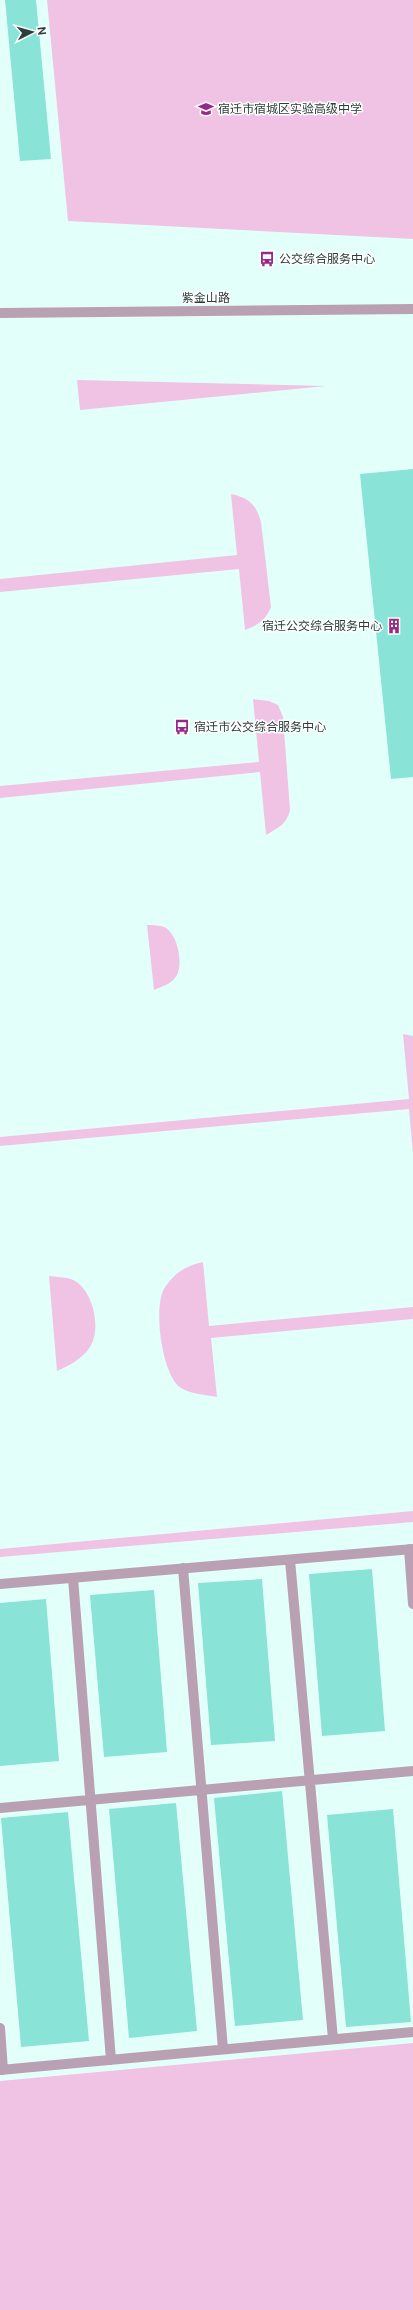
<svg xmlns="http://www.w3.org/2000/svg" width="413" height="2310" font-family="'Public Sans','Noto Sans SC',sans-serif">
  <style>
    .green { fill: #f0c3e5 }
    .building { fill: #89e3d7 }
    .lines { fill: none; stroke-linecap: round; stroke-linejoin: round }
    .service { stroke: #baa0b3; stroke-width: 10 }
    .tertiary { stroke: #baa0b3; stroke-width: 10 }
    .labels { text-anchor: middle; stroke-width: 3; stroke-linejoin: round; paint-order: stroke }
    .poi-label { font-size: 12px; fill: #2c3e3b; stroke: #fff; text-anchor: start }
    .street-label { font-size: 12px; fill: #2c3e3b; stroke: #fff }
  </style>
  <rect width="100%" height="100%" fill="#e3fffa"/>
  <!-- green -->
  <path class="green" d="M 47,0 L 413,0 L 413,239 L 68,221 Z
    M 77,380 L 326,386 L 80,410 Z
    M 231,494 C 249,498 256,504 261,522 L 271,607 C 265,621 258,625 245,630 L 239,569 L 0,592 L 0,579 L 237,555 Z
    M 253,699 L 269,701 L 278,705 L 283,717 L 290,810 C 287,824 278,828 266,835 L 260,772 L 0,798 L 0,786 L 259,762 Z
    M 147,925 C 153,925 161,925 166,928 C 178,936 183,963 177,975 C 172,984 163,986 154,990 Z
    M 403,1034 L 413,1036 L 413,1153 L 409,1109 L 0,1146 L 0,1137 L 409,1099 Z
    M 203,1262 L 209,1326 L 413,1307 L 413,1319 L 211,1338 L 217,1397 C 206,1395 191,1394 181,1388 C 162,1376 153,1308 164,1289 C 174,1273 185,1266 203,1262 Z
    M 49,1276 C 56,1277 64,1277 71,1279 C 93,1287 102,1329 90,1347 C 82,1359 70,1365 57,1371 Z
    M 413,1511 L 413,1522 L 0,1557 L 0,1549 Z
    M 413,2043 L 413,2310 L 0,2310 L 0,2081 Z"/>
  <!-- building -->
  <path class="building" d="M 5,0 L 36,0 L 51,159 L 20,161 Z
    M 413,469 L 413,777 L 391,779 L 360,474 Z
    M 372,1569 L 385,1731 L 322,1736 L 309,1574 Z
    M 262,1579 L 275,1741 L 211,1745 L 198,1583 Z
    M 154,1590 L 167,1752 L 104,1757 L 90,1595 Z
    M 46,1599 L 59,1761 L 0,1766 L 0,1603 Z
    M 282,1791 L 303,2020 L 235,2026 L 214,1798 Z
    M 176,1803 L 197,2031 L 129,2038 L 109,1809 Z
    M 393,1809 L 411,2022 L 346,2027 L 327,1815 Z
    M 68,1812 L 89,2041 L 21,2047 L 1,1818 Z"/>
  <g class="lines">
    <!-- service -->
    <path class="service" d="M 409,1549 L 413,1604
      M 290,1560 L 333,2039
      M 183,1568 L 223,2049
      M 73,1578 L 111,2060
      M 0,1584 L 413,1549
      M 0,1808 L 413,1771
      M 0,2028 L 3,2070
      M 0,2070 L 413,2032"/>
    <!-- tertiary -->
    <path class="tertiary" d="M 0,313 L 413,309"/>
  </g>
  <!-- icons -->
  <defs>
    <g id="school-bare" transform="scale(1.2)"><path d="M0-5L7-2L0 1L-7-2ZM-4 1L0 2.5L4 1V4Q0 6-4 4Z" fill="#992988" stroke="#fff" stroke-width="2.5" paint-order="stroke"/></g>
    <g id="bus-bare" transform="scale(1.2)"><path d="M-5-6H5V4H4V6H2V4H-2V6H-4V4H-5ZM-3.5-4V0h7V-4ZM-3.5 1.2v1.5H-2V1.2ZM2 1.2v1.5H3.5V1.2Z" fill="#992988" stroke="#fff" stroke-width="2.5" paint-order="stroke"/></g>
    <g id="building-bare" transform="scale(1.2)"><path d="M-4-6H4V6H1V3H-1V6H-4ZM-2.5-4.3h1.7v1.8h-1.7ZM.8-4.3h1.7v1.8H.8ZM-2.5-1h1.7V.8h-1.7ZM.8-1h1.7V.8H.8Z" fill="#992988" stroke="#fff" stroke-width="2.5" paint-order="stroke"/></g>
  </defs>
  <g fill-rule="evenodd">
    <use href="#school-bare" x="206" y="109"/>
    <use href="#bus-bare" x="267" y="259"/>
    <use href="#building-bare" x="394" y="626"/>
    <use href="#bus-bare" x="182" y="727"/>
  </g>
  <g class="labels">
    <!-- poi labels -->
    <g class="poi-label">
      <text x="218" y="113">宿迁市宿城区实验高级中学</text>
      <text x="279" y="263">公交综合服务中心</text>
      <text x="382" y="630" text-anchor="end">宿迁公交综合服务中心</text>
      <text x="194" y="731">宿迁市公交综合服务中心</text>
    </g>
    <!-- street labels -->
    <g class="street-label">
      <text x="206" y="302">紫金山路</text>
    </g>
  </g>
  <!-- north arrow -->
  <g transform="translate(32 32) rotate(84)" stroke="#ffffff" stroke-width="3" paint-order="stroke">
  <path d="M0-3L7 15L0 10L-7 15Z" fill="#2c3e3b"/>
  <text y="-6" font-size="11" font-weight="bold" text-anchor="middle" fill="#2c3e3b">N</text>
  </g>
</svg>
